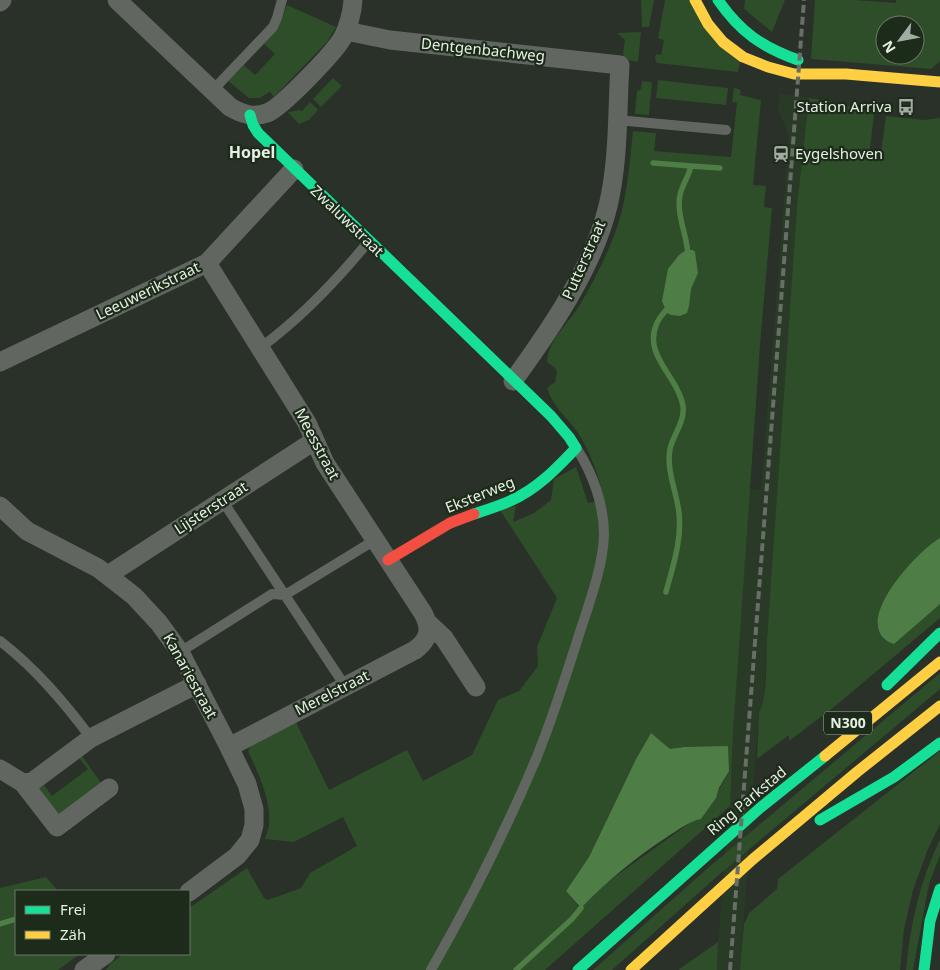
<svg xmlns="http://www.w3.org/2000/svg" width="940" height="970" font-family="'Noto Sans',sans-serif">
  <style>
    .built { fill: #293b26 }
    .green { fill: #2d4e28; fill-rule: evenodd }
    .water { fill: #4e7d46 }
    .lines { fill: none; stroke-linecap: round; stroke-linejoin: round }
    .stream { stroke: #4e7d46; stroke-width: 5.5 }
    .lane { stroke: #616661; stroke-width: 10 }
    .street { stroke: #616661; stroke-width: 19 }
    .fast { stroke: #16e098; stroke-width: 11 }
    .slow { stroke: #ffcf43; stroke-width: 11 }
    .jam { stroke: #f24e42; stroke-width: 11 }
    .rail { stroke: #6a6e69; stroke-width: 4; stroke-dasharray: 8 4; stroke-linecap: butt }
    .labels { text-anchor: middle; stroke-width: 4.5; stroke-linejoin: round; paint-order: stroke }
    .shield { fill: #1d2b1a; stroke: #a9b4a7; stroke-width: 1 }
    .shield-label { font-size: 14px; font-weight: bold; fill: #e5efe3 }
    .street-label { font-size: 15px; fill: #e5efe3; stroke: #1d2b1a }
    .poi-label { font-size: 15px; fill: #e5efe3; stroke: #1d2b1a; text-anchor: end }
    .neighbourhood-label { font-size: 16px; font-weight: bold; fill: #e5efe3; stroke: #1d2b1a }
  </style>
  <rect width="100%" height="100%" fill="#293128"/>
  <!-- built -->
  <path class="built" d="M 779,93 L 809,98 L 797,206 L 767,639 L 764,696 L 763,706 L 759,712 L 740,970 L 717,970 L 718,942 L 731,780 L 733,733 L 749,489 L 761,490 L 789,137 L 778,109 Z"/>
  <!-- green -->
  <path class="green" d="M 641,0 L 654,0 L 649,27 L 642,27 Z
    M 665,0 L 689,0 L 740,62 L 738,72 L 657,63 L 655,59 L 656,54 L 661,55 L 664,40 L 658,38 Z
    M 745,0 L 785,0 L 772,32 L 744,9 Z
    M 815,0 L 854,0 L 896,3 L 896,0 L 940,0 L 940,61 L 931,69 L 811,59 ZM 885,25 L 915,25 L 915,55 L 885,55 Z
    M 287,5 L 336,27 L 327,42 L 274,97 L 270,92 L 259,98 L 249,98 L 228,81 L 244,65 L 255,75 L 275,54 L 264,44 L 278,28 Z
    M 641,32 L 638,62 L 627,60 L 623,55 L 625,40 L 617,33 Z
    M 333,78 L 342,86 L 321,107 L 313,99 Z
    M 658,80 L 728,88 L 726,105 L 656,98 Z
    M 642,81 L 652,82 L 649,115 L 635,114 L 637,91 L 641,89 Z
    M 734,88 L 741,90 L 740,95 L 761,100 L 753,185 L 766,186 L 764,207 L 772,208 L 760,345 L 733,733 L 730,806 L 545,970 L 106,970 L 109,965 L 123,954 L 189,954 L 189,908 L 247,868 L 264,898 L 268,900 L 301,888 L 310,873 L 357,846 L 343,817 L 294,842 L 265,839 C 266,834 269,829 269,824 C 271,799 258,773 248,751 L 250,746 L 296,722 L 329,790 L 407,750 L 423,781 L 472,755 L 498,700 L 519,691 L 538,666 L 537,647 L 557,598 L 500,510 L 516,506 L 513,522 L 534,513 L 551,500 L 554,479 L 576,467 L 588,503 L 604,500 C 599,477 591,453 578,433 C 568,418 552,406 547,388 L 555,382 L 557,372 L 555,368 L 547,362 C 548,339 571,321 582,301 C 598,274 613,243 621,214 C 628,187 630,159 633,131 L 656,133 L 654,151 L 731,157 L 737,103 L 732,102 ZM 651,733 L 670,750 L 684,747 L 729,771 C 720,788 712,803 701,819 L 691,822 L 599,888 L 580,908 L 566,891 L 589,857 L 636,759 Z
    M 809,98 L 835,102 L 874,114 L 869,157 L 880,159 L 886,116 L 924,120 L 940,118 L 940,618 L 834,707 L 789,741 L 789,735 L 757,759 L 759,712 C 768,699 766,656 767,639 L 797,206 Z
    M 310,102 L 318,110 L 309,120 L 299,124 L 288,112 L 300,110 L 302,111 Z
    M 940,673 L 940,689 L 721,873 L 612,970 L 593,970 L 709,867 Z
    M 940,751 L 940,824 L 928,849 L 913,890 L 904,929 L 900,970 L 740,970 L 744,924 L 749,913 L 777,889 L 778,879 Z
    M 82,756 L 104,787 L 60,819 L 38,789 L 44,785 L 52,796 L 88,769 L 79,758 Z
    M 940,839 L 940,855 L 929,884 L 913,970 L 906,970 C 910,924 920,881 940,839 Z
    M 46,877 L 58,891 L 16,891 L 16,954 L 80,954 L 58,970 L 0,970 L 0,888 Z
    M 718,942 L 717,970 L 678,970 Z"/>
  <!-- water -->
  <path class="water" d="M 686,250 L 693,250 L 695,252 L 698,273 L 691,289 L 689,306 L 687,313 L 680,316 L 671,315 L 667,313 L 662,301 L 668,269 L 679,255 Z
    M 940,538 L 940,604 L 894,644 C 846,627 917,551 940,538 Z
    M 651,733 L 670,749 L 684,747 L 728,746 L 729,771 L 719,788 L 716,798 L 701,819 C 688,822 678,830 667,837 C 636,857 607,881 581,908 L 566,891 L 589,857 L 636,759 Z"/>
  <g class="lines">
    <!-- stream -->
    <path class="stream" d="M 653,163 L 691,166 C 689,176 682,185 680,195 C 676,216 688,236 688,257
      M 691,166 L 720,168
      M 666,592 C 673,566 682,540 679,513 C 677,493 666,470 670,449 C 673,435 685,422 683,406 C 678,376 642,355 657,323 C 660,316 666,310 671,305
      M 0,924 L 16,919
      M 516,970 L 572,919 L 581,908"/>
    <!-- lane -->
    <path class="lane" d="M 212,91 L 273,27 L 277,18 L 282,0
      M 617,120 L 726,130
      M 260,348 C 301,318 337,280 369,241
      M 222,500 L 345,686
      M 0,641 C 36,669 64,702 91,738
      M 180,652 L 272,594 L 285,595 L 375,540
      M 431,970 C 470,902 505,832 536,759 C 552,720 565,679 578,638 C 588,606 603,568 604,535 C 604,505 593,474 577,449"/>
    <!-- street -->
    <path class="street" d="M 117,0 L 230,107 C 242,114 253,118 267,113 C 281,108 335,52 343,37 C 349,25 352,13 353,0
      M 0,2 L 2,0
      M 346,31 L 390,40 L 620,65 C 617,112 619,160 608,206 C 593,268 550,330 513,381
      M 207,263 L 307,423 L 325,463 L 423,613 C 431,628 430,639 415,650 L 229,747
      M 0,362 L 207,263 L 294,169
      M 0,506 L 27,531 L 98,568 L 134,596 L 159,623 L 180,652 L 229,747 L 247,784 L 254,809 L 254,825 L 250,840 L 237,856 L 189,892
      M 108,575 L 314,441
      M 428,623 L 444,638 L 476,687
      M 0,769 L 23,783 L 32,782 L 91,738 L 197,684
      M 23,783 L 57,827 L 109,788
      M 84,970 L 106,954"/>
    <!-- fast -->
    <path class="fast" d="M 718,0 C 740,32 762,47 798,60
      M 250,115 L 253,125 L 258,133 L 551,416 L 569,437 L 576,448 C 556,469 537,489 510,501 C 499,506 486,510 474,514
      M 887,685 L 940,633
      M 820,820 L 894,777 L 940,743
      M 578,970 L 760,808 L 825,756
      M 924,970 L 930,921 L 940,889"/>
    <!-- slow -->
    <path class="slow" d="M 695,0 L 708,24 L 723,42 L 743,57 L 768,67 L 794,74 L 846,74 L 940,82
      M 825,756 L 940,662
      M 631,970 L 752,860 L 857,772 L 940,706"/>
    <!-- jam -->
    <path class="jam" d="M 388,560 L 450,523 L 474,514"/>
    <!-- rail -->
    <path class="rail" d="M 730,970 L 804,0"/>
  </g>
  <!-- icons -->
  <defs>
    <g id="bus-bare" transform="scale(1.35)"><path d="M-5-6H5V4H4V6H2V4H-2V6H-4V4H-5ZM-3.5-4V0h7V-4ZM-3.5 1.2v1.5H-2V1.2ZM2 1.2v1.5H3.5V1.2Z" fill="#a3aca2" stroke="#1d2b1a" stroke-width="2.5" paint-order="stroke"/></g>
    <g id="station-bare" transform="scale(1.35)"><path d="M-3-6H3Q5-6 5-4V2Q5 4 3 4L4.5 6H3L1.5 4h-3L-3 6H-4.5L-3 4Q-5 4-5 2V-4Q-5-6-3-6ZM-3.5-4v3h7v-3ZM-3.5 1v1.5H-2V1ZM2 1v1.5H3.5V1Z" fill="#a3aca2" stroke="#1d2b1a" stroke-width="2.5" paint-order="stroke"/></g>
  </defs>
  <g fill-rule="evenodd">
    <use href="#bus-bare" x="906" y="107"/>
    <use href="#station-bare" x="781" y="154"/>
  </g>
  <g class="labels">
    <!-- shield labels -->
    <rect class="shield" x="824" y="711.5" width="48" height="23" rx="4"/>
    <g class="shield-label">
      <text x="848" y="728">N300</text>
    </g>
    <!-- street labels -->
    <g class="street-label">
      <text transform="translate(483 50) rotate(6)" y="5">Dentgenbachweg</text>
      <text transform="translate(347 221) rotate(44)" y="5">Zwaluwstraat</text>
      <text transform="translate(584 260) rotate(-66)" y="5">Putterstraat</text>
      <text transform="translate(148 291) rotate(-26)" y="5">Leeuwerikstraat</text>
      <text transform="translate(317 444) rotate(62)" y="5">Meesstraat</text>
      <text transform="translate(480 495) rotate(-22)" y="5">Eksterweg</text>
      <text transform="translate(211 508) rotate(-33)" y="5">Lijsterstraat</text>
      <text transform="translate(190 676) rotate(61)" y="5">Kanariestraat</text>
      <text transform="translate(332 693) rotate(-27)" y="5">Merelstraat</text>
      <text transform="translate(747 801) rotate(-40)" y="5">Ring Parkstad</text>
    </g>
    <!-- poi labels -->
    <g class="poi-label">
      <text x="892" y="112">Station Arriva</text>
      <text x="795" y="159" text-anchor="start">Eygelshoven</text>
    </g>
    <!-- neighbourhood labels -->
    <g class="neighbourhood-label">
      <text x="252" y="158">Hopel</text>
    </g>
  </g>
  <!-- legend -->
  <rect x="15" y="890" width="175" height="65" fill="#1d2b1a" stroke="#6d796a"/>
  <rect x="25" y="906" width="25" height="8" fill="#16e098" stroke="#6d796a"/>
  <text x="60" y="915" font-size="15" fill="#e5efe3">Frei</text>
  <rect x="25" y="931" width="25" height="8" fill="#ffcf43" stroke="#6d796a"/>
  <text x="60" y="940" font-size="15" fill="#e5efe3">Zäh</text>
  <!-- north arrow -->
  <g transform="translate(900 40) rotate(238)"><circle r="24" fill="#1d2b1a" stroke="#6d796a"/>
  <path d="M0-4L9 19L0 12L-9 19Z" fill="#a3aca2"/>
  <text y="-8" font-size="14" font-weight="bold" text-anchor="middle" fill="#e5efe3">N</text>
  </g>
</svg>
